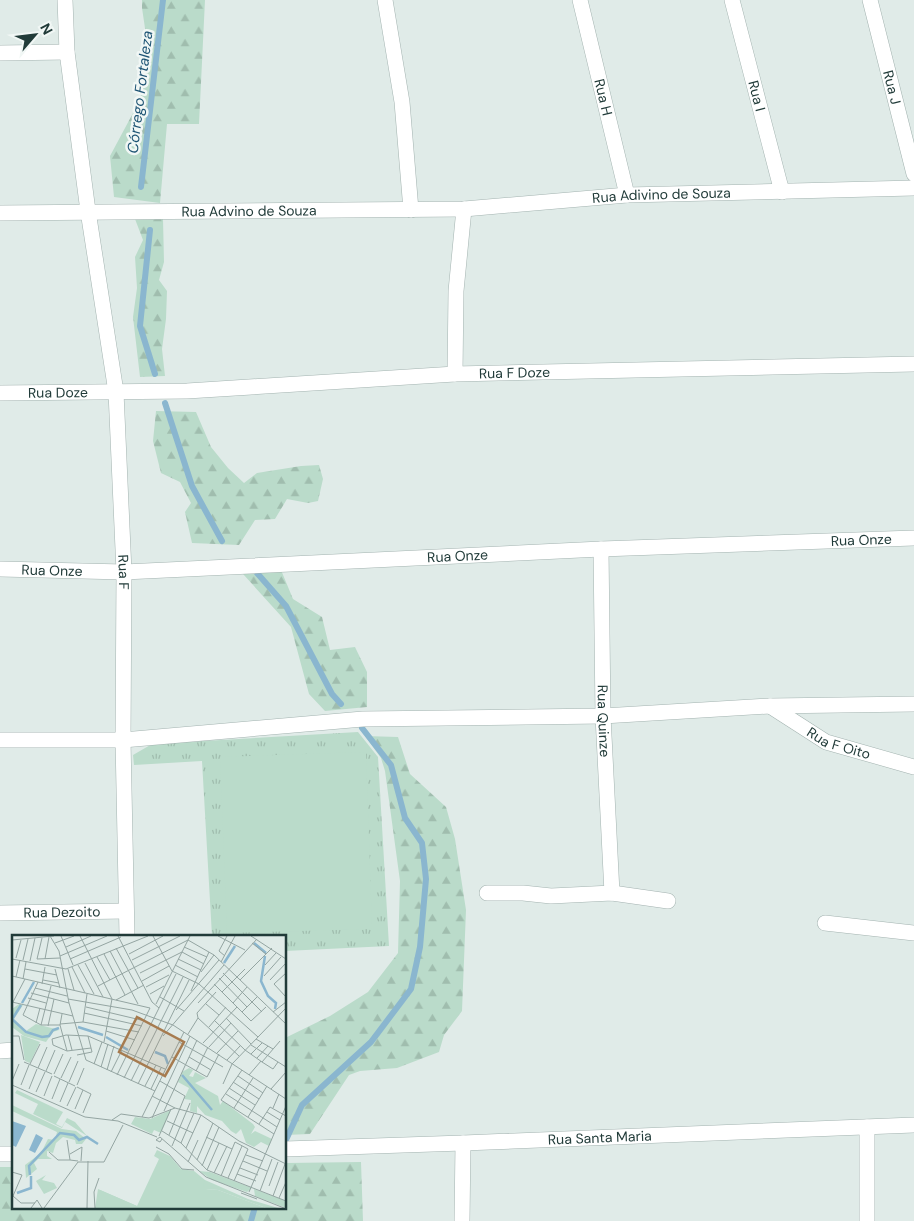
<svg xmlns="http://www.w3.org/2000/svg" width="914" height="1221" font-family="'DM Sans',sans-serif">
  <style>
    .grass { fill: url(#grass-tufts) }
    .forest { fill: url(#forest-firs) }
    .pitch { fill: #badbca }
    .lines { fill: none; stroke-linecap: round; stroke-linejoin: round }
    .stream { stroke: #8ab6cf; stroke-width: 6 }
    .street-casing { stroke: #a3b3b0; stroke-width: 16 }
    .street { stroke: #fff; stroke-width: 15 }
    .labels { text-anchor: middle; stroke-width: 5; stroke-linejoin: round; paint-order: stroke }
    .street-label { font-size: 14px; fill: #213b39; stroke: #f1f7f5 }
    .water-label { font-size: 15px; font-style: italic; fill: #1e5474; stroke: #f1f7f5 }
    .inset-river { fill: none; stroke: #8ab6cf; stroke-width: 2.5 }
    .inset-road { fill: none; stroke: #94a5a2; stroke-width: 1 }
    .view { fill: #a67b4f; fill-opacity: 0.15; stroke: #a67b4f; stroke-width: 2.5 }
    .inset-edge { fill: none; stroke: #213b39; stroke-width: 2.5 }
  </style>
  <defs>
    <pattern id="grass-tufts" width="24" height="20" patternUnits="userSpaceOnUse" patternTransform="scale(1.25)"><rect width="24" height="20" fill="#badbca"/><path d="M3 7l-1-3M5 7V3M7 7l1-3M15 17l-1-3M17 17v-4M19 17l1-3" fill="none" stroke="#a0bdae"/></pattern>
    <pattern id="forest-firs" width="22" height="20" patternUnits="userSpaceOnUse" patternTransform="scale(1.25)"><rect width="22" height="20" fill="#badbca"/><path d="M5 1l3.5 6h-7zM16 11l3.5 6h-7z" fill="#a0bdae"/></pattern>
  </defs>
  <rect width="100%" height="100%" fill="#e0ebe8"/>
  <!-- grass -->
  <path class="grass" d="M 358,732 L 378,757 L 389,946 L 285,951 L 285,936 L 212,936 L 202,761 L 134,765 L 133,755 L 152,744 Z"/>
  <!-- forest -->
  <path class="forest" d="M 142,0 L 205,0 L 199,124 L 167,124 L 160,203 L 114,197 L 110,156 L 140,100 L 149,55 L 142,8 Z
    M 135,219 L 163,219 L 164,262 L 159,280 L 167,291 L 166,319 L 162,349 L 165,376 L 140,377 L 133,317 L 137,288 L 135,257 L 143,240 Z
    M 156,411 L 196,412 L 211,447 L 228,468 L 244,483 L 257,473 L 301,466 L 319,465 L 323,479 L 318,501 L 308,503 L 287,499 L 275,519 L 255,520 L 239,545 L 192,543 L 185,512 L 191,503 L 180,482 L 161,473 L 153,441 Z
    M 281,570 L 293,599 L 322,617 L 330,650 L 355,647 L 367,672 L 367,707 L 325,711 L 309,694 L 291,627 L 243,574 Z
    M 365,736 L 398,737 L 410,774 L 446,807 L 455,839 L 466,910 L 462,1011 L 444,1035 L 439,1052 L 397,1068 L 360,1071 L 349,1075 L 310,1134 L 285,1135 L 285,1038 L 330,1016 L 368,992 L 398,953 L 400,881 L 385,771 L 381,758 Z
    M 361,1162 L 363,1221 L 0,1221 L 0,1167 L 14,1167 L 14,1207 L 285,1207 L 285,1163 Z"/>
  <!-- pitch -->
  <path class="pitch" d="M 366,752 L 372,929 L 227,933 L 220,757 Z"/>
  <g class="lines">
    <!-- stream -->
    <path class="stream" d="M 141,187 L 163,0
      M 150,230 L 140,326 L 155,374
      M 165,403 L 192,486 L 222,541
      M 257,573 L 286,606 L 332,694 L 341,704
      M 285,1142 L 302,1105 L 371,1042 L 411,989 L 420,947 L 426,879 L 422,843 L 405,818 L 391,765 L 362,728
      M 251,1221 L 255,1207"/>
    <!-- street casing -->
    <g class="street-casing">
      <g id="street">
        <path id="s1" d="M 65,0 L 67,52 L 88,211 L 116,392 L 124,572 L 123,740 L 127,936"/>
        <path d="M 385,0 L 402,102 L 411,210"/>
        <path id="s2" d="M 580,0 L 627,195"/>
        <path id="s3" d="M 732,0 L 782,192"/>
        <path id="s4" d="M 870,0 L 914,174"/>
        <path d="M 0,53 L 67,52"/>
        <path id="s5" d="M 0,213 L 464,209 L 627,195 L 914,188"/>
        <path d="M 455,374 L 456,291 L 464,209"/>
        <path id="s6" d="M 0,393 L 187,391 L 455,374 L 914,364"/>
        <path id="s7" d="M 601,549 L 603,716 L 612,893"/>
        <path id="s8" d="M 0,569 L 124,572 L 601,549 L 914,538"/>
        <path id="s9" d="M 770,706 L 826,742 L 914,767"/>
        <path d="M 0,740 L 123,740 L 363,719 L 603,716 L 770,706 L 914,704"/>
        <path d="M 487,893 L 523,893 L 551,896 L 612,893 L 668,901"/>
        <path id="s10" d="M 0,913 L 126,911"/>
        <path d="M 825,923 L 914,933"/>
        <path d="M 0,1051 L 14,1050"/>
        <path d="M 867,1127 L 867,1221"/>
        <path id="s11" d="M 285,1149 L 463,1143 L 914,1125"/>
        <path d="M 0,1154 L 14,1154"/>
        <path d="M 462,1221 L 463,1143"/>
      </g>
    </g>
    <!-- street -->
    <use href="#street" class="street"/>
  </g>
  <g class="labels">
    <!-- street labels -->
    <g class="street-label">
      <text dy="5" stroke="none"><textPath href="#s4" startOffset="90">Rua J</textPath></text>
      <text dy="5" stroke="none"><textPath href="#s3" startOffset="99">Rua I</textPath></text>
      <text dy="5" stroke="none"><textPath href="#s2" startOffset="100">Rua H</textPath></text>
      <text dy="5" stroke="none"><textPath href="#s5" startOffset="662">Rua Adivino de Souza</textPath></text>
      <text dy="5" stroke="none"><textPath href="#s5" startOffset="249">Rua Advino de Souza</textPath></text>
      <text dy="5" stroke="none"><textPath href="#s6" startOffset="515">Rua F Doze</textPath></text>
      <text dy="5" stroke="none"><textPath href="#s6" startOffset="58">Rua Doze</textPath></text>
      <text dy="5" stroke="none"><textPath href="#s8" startOffset="862">Rua Onze</textPath></text>
      <text dy="5" stroke="none"><textPath href="#s8" startOffset="458">Rua Onze</textPath></text>
      <text dy="5" stroke="none"><textPath href="#s8" startOffset="52">Rua Onze</textPath></text>
      <text dy="5" stroke="none"><textPath href="#s1" startOffset="576">Rua F</textPath></text>
      <text dy="5" stroke="none"><textPath href="#s7" startOffset="172">Rua Quinze</textPath></text>
      <text dy="5" stroke="none"><textPath href="#s9" startOffset="79">Rua F Oito</textPath></text>
      <text dy="5" stroke="none"><textPath href="#s10" startOffset="62">Rua Dezoito</textPath></text>
      <text dy="5" stroke="none"><textPath href="#s11" startOffset="315">Rua Santa Maria</textPath></text>
    </g>
    <!-- water labels -->
    <g class="water-label">
      <text transform="translate(140 92) rotate(-83)" y="5">Córrego Fortaleza</text>
    </g>
  </g>
  <!-- overview -->
  <g transform="translate(12 935)">
    <rect width="274" height="274" fill="#e0ebe8"/>
    <path d="M 9,100 L 28,107 L 18,128 L 13,126 ZM 5,155 L 51,177 L 44,189 L 50,192 L 55,183 L 63,187 L 75,201 L 53,187 L 50,193 L 17,177 L 21,179 L 26,169 L 3,158 ZM 159,175 L 149,198 L 142,195 L 140,199 L 119,189 L 123,182 L 138,184 ZM 145,215 L 158,221 L 169,234 L 182,236 L 193,245 L 194,254 L 206,255 L 254,273 L 83,273 L 86,254 L 125,271 L 147,224 L 142,221 ZM 187,236 L 198,237 L 240,253 L 235,257 L 200,245 ZM 242,254 L 274,266 L 274,273 L 243,261 Z" fill="#badbca"/>
    <path d="M 7,69 L 11,70 L 2,84 L 8,92 L 14,96 L 24,89 L 47,95 L 41,97 L 34,107 L 12,101 L 0,92 L 0,74 ZM 177,133 L 181,135 L 177,141 L 181,142 L 183,137 L 194,143 L 183,148 L 206,161 L 208,170 L 211,166 L 241,189 L 243,192 L 239,199 L 243,196 L 260,204 L 257,211 L 249,207 L 242,212 L 234,208 L 229,194 L 224,199 L 219,196 L 210,186 L 193,180 L 185,171 L 185,178 L 178,176 L 179,165 L 172,164 L 177,153 L 166,147 L 170,137 ZM 0,170 L 50,194 L 64,196 L 74,204 L 70,209 L 64,209 L 63,205 L 51,202 L 44,208 L 41,218 L 35,216 L 35,221 L 40,224 L 26,224 L 22,228 L 25,234 L 14,243 L 13,230 L 29,218 L 36,204 L 43,205 L 45,197 L 0,176 ZM 34,240 L 30,245 L 42,248 L 45,253 L 32,259 L 24,246 ZM 193,245 L 236,264 L 266,273 L 254,273 L 206,255 L 194,254 L 191,250 ZM 88,255 L 125,271 L 84,273 Z" fill="#badbca"/>
    <path d="M 0,186 L 14,191 L 4,212 L 0,210 ZM 24,199 L 31,203 L 23,218 L 17,215 Z" fill="#8ab6cf"/>
    <path class="inset-river" d="M 242,8 L 254,18M 253,21 L 249,46 L 256,61 L 264,68 L 263,74M 212,28 L 223,11M 10,68 L 22,47M 1,83 L 9,70M 0,84 L 14,97 L 30,102 L 37,101 L 41,95 L 47,93M 66,92 L 91,100M 94,102 L 116,115M 143,117 L 153,121 L 156,129M 170,140 L 200,175M 18,240 L 17,231 L 48,198 L 62,200 L 67,205 L 75,202 L 86,209M 5,258 L 19,253 L 19,241"/>
    <path class="inset-road" d="M 38,1 L 47,16 L 57,68 L 74,125 L 143,156M 49,1 L 61,30M 68,1 L 100,64 L 92,107M 106,1 L 140,67 L 147,73M 141,1 L 160,36 L 187,49 L 246,102M 206,1 L 233,15M 239,1 L 274,24M 30,3 L 25,24 L 48,23M 0,5 L 42,1M 176,5 L 202,20 L 274,89M 43,8 L 62,1M 240,8 L 254,19M 54,12 L 79,1M 172,12 L 195,22M 104,13 L 126,53M 98,16 L 126,69M 92,19 L 113,60M 117,19 L 151,1M 48,21 L 95,1M 213,21 L 207,16 L 215,1M 85,22 L 98,45M 4,23 L 9,5M 0,24 L 54,34 L 136,1M 33,24 L 37,2M 58,24 L 109,2M 166,24 L 189,35M 11,25 L 16,4M 120,25 L 168,1M 18,26 L 23,3M 209,27 L 223,1M 73,28 L 91,62M 66,30 L 82,59M 163,30 L 186,42M 253,30 L 264,18M 60,32 L 73,58M 13,34 L 45,40M 43,34 L 48,53M 56,34 L 62,55M 189,37 L 202,20M 128,38 L 170,17 L 192,29M 211,38 L 250,77M 274,38 L 262,49 L 274,62M 0,41 L 138,73 L 105,140M 252,41 L 269,22M 4,42 L 8,25M 207,43 L 235,72M 11,44 L 14,27M 31,45 L 47,48M 228,45 L 260,13M 258,45 L 274,28M 130,46 L 157,31M 26,47 L 11,80 L 29,90 L 48,90M 30,49 L 33,32M 202,49 L 239,86 L 254,72M 86,51 L 176,5M 134,52 L 157,40M 23,53 L 55,61M 179,56 L 197,17M 210,57 L 233,34M 19,58 L 57,68M 138,59 L 152,51M 148,62 L 172,76M 16,63 L 34,68M 56,64 L 120,75 L 161,90 L 274,164M 104,65 L 132,50M 0,67 L 61,81M 1,67 L 13,44M 186,68 L 245,4M 221,68 L 235,52M 144,69 L 178,1M 194,69 L 207,80M 74,72 L 133,86M 164,75 L 207,25M 230,77 L 245,62M 261,77 L 274,67M 72,78 L 130,91M 185,78 L 186,83 L 227,121M 185,78 L 204,57M 50,79 L 48,90 L 55,116M 214,83 L 239,109M 203,86 L 233,115 L 250,127 L 261,134 L 266,127M 71,87 L 75,59M 24,88 L 28,73M 48,89 L 71,87 L 127,97M 29,90 L 39,51M 36,91 L 42,64M 197,92 L 214,72M 94,96 L 123,105M 176,99 L 186,83M 56,100 L 60,115M 0,101 L 7,101 L 12,125M 151,101 L 212,30M 244,104 L 261,114M 167,107 L 211,132M 191,108 L 225,72M 239,110 L 274,132M 197,112 L 219,88M 79,113 L 55,116 L 41,110 L 40,104 L 54,100 L 76,101 L 153,134M 205,118 L 226,96M 239,119 L 250,108M 65,120 L 80,117 L 76,101M 160,122 L 195,142 L 207,119M 177,122 L 199,135M 245,123 L 256,111M 215,125 L 228,111M 12,127 L 40,139M 250,127 L 268,106M 18,129 L 28,109M 82,129 L 90,107M 89,132 L 96,109M 26,133 L 35,112M 95,135 L 102,111M 230,135 L 209,165 L 262,199M 34,136 L 43,115M 184,136 L 196,112M 99,137 L 110,115M 42,139 L 51,119M 237,140 L 249,126M 42,141 L 63,151M 226,141 L 251,158M 49,143 L 59,122M 112,143 L 164,39M 0,146 L 7,129M 119,146 L 171,42M 148,146 L 173,161 L 157,200M 57,147 L 66,126M 221,147 L 247,164M 126,149 L 177,45M 211,149 L 220,129 L 274,73M 0,150 L 73,182 L 106,186 L 145,202M 9,150 L 17,130M 65,150 L 72,133M 133,151 L 144,130M 65,152 L 79,159 L 71,178M 217,153 L 243,170M 17,154 L 25,134M 139,154 L 149,133M 259,154 L 274,137M 24,157 L 33,137M 214,159 L 265,192M 32,161 L 40,141M 140,161 L 163,173M 40,164 L 48,144M 48,167 L 56,148M 55,171 L 64,152M 222,173 L 241,143M 261,173 L 267,159M 63,174 L 71,155M 152,176 L 185,105M 255,177 L 268,185M 130,182 L 172,97M 236,182 L 255,151M 140,183 L 178,101M 100,185 L 109,179 L 137,183 L 163,173 L 189,180 L 227,206 L 274,229M 155,186 L 181,198M 247,189 L 258,172 L 274,181M 150,196 L 169,208 L 195,235 L 274,266M 147,201 L 159,174M 194,202 L 220,214M 150,204 L 148,207 L 144,205 L 148,202 L 194,242 L 272,273M 55,205 L 58,225 L 66,226M 169,208 L 182,178M 160,211 L 178,168M 144,212 L 157,219 L 170,234 L 182,235M 174,213 L 189,180M 37,217 L 46,225 L 58,225M 58,219 L 70,212 L 69,226M 234,220 L 251,226M 185,225 L 201,188M 231,226 L 255,236M 176,227 L 186,205M 190,231 L 207,192M 228,233 L 246,240M 195,235 L 207,208M 0,237 L 10,240 L 1,261M 202,238 L 215,211M 225,239 L 244,246M 209,241 L 223,207M 216,243 L 230,211M 222,246 L 236,214 L 223,207M 257,251 L 266,227M 248,256 L 260,224M 237,257 L 274,171M 229,258 L 245,264M 1,261 L 9,268 L 23,268M 261,261 L 273,229M 267,263 L 274,247M 19,273 L 25,265 L 30,273M 32,273 L 66,227 L 92,227 L 111,190M 75,273 L 76,226M 83,273 L 82,257 L 87,243"/>
    <path class="view" d="M 125,82 L 172,107 L 153,141 L 107,117 Z"/>
    <rect width="274" height="274" class="inset-edge"/>
  </g>
  <!-- north arrow -->
  <g transform="translate(35 35) rotate(62)" stroke="#f1f7f5" stroke-width="4" paint-order="stroke">
  <path d="M0-4L9 19L0 12L-9 19Z" fill="#213b39"/>
  <text y="-8" font-size="14" font-weight="bold" text-anchor="middle" fill="#213b39">N</text>
  </g>
</svg>
